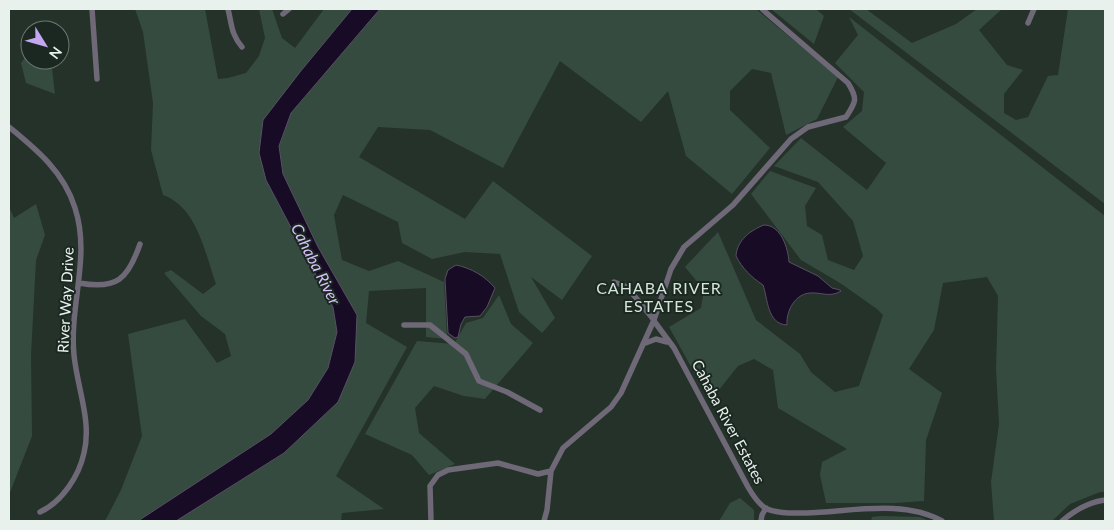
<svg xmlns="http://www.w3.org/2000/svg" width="1114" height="530" font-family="Lato,sans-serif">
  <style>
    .green { fill: #364b3f }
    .water { fill: #180b26; stroke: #575061 }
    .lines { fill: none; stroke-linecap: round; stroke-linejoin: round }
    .minor { stroke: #6e6877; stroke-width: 5.5 }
    .labels { text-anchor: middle; stroke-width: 4; stroke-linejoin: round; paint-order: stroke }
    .street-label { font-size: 15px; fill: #e9f1ec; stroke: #1b2821 }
    .water-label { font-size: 16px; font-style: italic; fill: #d8c0fb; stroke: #1b2821 }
    .neighbourhood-label { font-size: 16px; letter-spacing: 1px; fill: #d3e5da; stroke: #1b2821 }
  </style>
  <rect width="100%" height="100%" fill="#24322a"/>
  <!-- green -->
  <path class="green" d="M 135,9 L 205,9 L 218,79 L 228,78 L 246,73 L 259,56 L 265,38 L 259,9 L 272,9 L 282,38 L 295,48 L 324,9 L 352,9 L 300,72 L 266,180 L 333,307 L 337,332 L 328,368 L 308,400 L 271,434 L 138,521 L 105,521 L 121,490 L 142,436 L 128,334 L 185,319 L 217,363 L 231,356 L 225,334 L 201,316 L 164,273 L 171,270 L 203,294 L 216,284 C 205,253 197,207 163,195 L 151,150 L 153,103 L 143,32 Z
    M 380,9 L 756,9 L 838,77 L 817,119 L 786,135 L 771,73 L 752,69 L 730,91 L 730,110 L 770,148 L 732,194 L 686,156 L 668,91 L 641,122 L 560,61 L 503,168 L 430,130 L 378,127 L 359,157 L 465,219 L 493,181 L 592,256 L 562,300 L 531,277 L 555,318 L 542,333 L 519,312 L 500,254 L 465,252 L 432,259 L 402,243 L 398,222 L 343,195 L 334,215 L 342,260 L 369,271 L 398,261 L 444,282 L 447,339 L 426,337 L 426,288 L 369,291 L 366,323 L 407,347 L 336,476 L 384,509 L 342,513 L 341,521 L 176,521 L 284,453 L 338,402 L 355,362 L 357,315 L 318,247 L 283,174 L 279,146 L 291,113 Z
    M 771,9 L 816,9 L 824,16 L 814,44 Z
    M 849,9 L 866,9 L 912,43 L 956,24 L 977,9 L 1002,9 L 979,30 L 1007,65 L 1023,70 L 1004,94 L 1004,113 L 1016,120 L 1028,117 L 1048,76 L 1058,75 L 1068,9 L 1105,9 L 1105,204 Z
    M 849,17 L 1105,216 L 1105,492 L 1100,492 L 1070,504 L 1052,521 L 994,521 L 991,482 L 999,424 L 996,369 L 998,296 L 987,277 L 943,283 L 934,330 L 909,369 L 942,393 L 926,440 L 924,501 L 895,503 L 826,503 L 820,475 L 822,462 L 847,449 L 778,408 L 773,370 L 754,359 L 738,366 L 710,401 L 669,327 L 701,308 L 704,290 L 685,267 L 718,232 L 756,320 L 800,354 L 811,372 L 835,392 L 859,386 L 883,315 L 877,309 L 840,283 L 801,260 L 751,194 L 770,171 L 816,188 L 805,206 L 807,226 L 822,235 L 828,260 L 854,270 L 863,256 L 853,221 L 818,182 L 774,166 L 801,138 L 867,190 L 886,163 L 843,127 L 862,111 L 864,92 L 835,63 L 858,35 Z
    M 30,51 L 30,60 L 51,60 L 55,94 L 26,83 L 21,63 Z
    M 36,204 L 45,235 L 36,260 L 31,355 L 32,436 L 9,495 L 9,207 L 14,218 Z
    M 499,295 L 511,324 L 533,343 L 485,399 L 464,396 L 434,386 L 415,408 L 419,433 L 455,464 L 429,475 L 412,455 L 365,434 L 417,341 L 454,344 L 466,323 L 483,318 Z
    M 740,498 L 754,510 L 754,521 L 719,521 L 730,503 Z
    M 881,516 L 920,517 L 929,521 L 871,521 L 872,517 Z"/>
  <!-- water -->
  <path class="water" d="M 352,9 L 380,9 L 291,113 L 279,146 L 283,174 L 318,247 L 357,315 L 355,362 L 338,402 L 284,453 L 176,521 L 138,521 L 271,434 L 308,400 L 328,368 L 337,332 L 333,307 L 266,180 L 259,153 L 263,120 L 300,72 Z
    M 764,225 C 781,225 788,248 789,262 L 818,276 L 832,288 L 840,290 L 841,291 C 830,298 821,292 810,293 C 795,294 786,311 787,325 C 767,324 768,299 763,285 C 751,277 742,268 736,256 C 737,240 751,230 764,225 Z
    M 456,265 C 471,268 485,276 495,288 L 487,307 L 480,316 L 465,317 L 461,324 L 458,337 L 455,338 L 448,333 L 445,279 L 448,270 Z"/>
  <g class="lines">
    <!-- minor -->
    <path class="minor" d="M 92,9 L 97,79
      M 228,9 C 232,25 231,34 242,47
      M 283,14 L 289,9
      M 1028,23 L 1034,9
      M 9,127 C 37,150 64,172 75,208 C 91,257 69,305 74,355 C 77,387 92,421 84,453 C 79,476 62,502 40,512
      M 614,282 L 627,287 L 654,320
      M 79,283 C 117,290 128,279 140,244
      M 654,321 L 674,348 L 748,487 C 752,494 758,503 765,508 C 777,514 793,513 806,513 C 849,512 903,499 942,521
      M 404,325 L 430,325 L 466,354 L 479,381 L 507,392 L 540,410
      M 643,344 L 656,339 L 667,342
      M 431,521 L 430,486 L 438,475 L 448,470 L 498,463 L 538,474 L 551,471
      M 544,521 L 547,510 L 551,471 L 563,448 L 611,407 L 621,393 L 654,320 L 671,269 L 684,247 L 733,205 L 791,139 L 808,127 L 846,117 C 856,102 858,99 848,83 L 762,9
      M 761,521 L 762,515 L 766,508
      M 1062,521 C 1075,510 1088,502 1105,500"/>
  </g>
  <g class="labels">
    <!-- street labels -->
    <g class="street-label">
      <text transform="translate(66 300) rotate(-87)" y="5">River Way Drive</text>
      <text transform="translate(728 422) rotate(62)" y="5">Cahaba River Estates</text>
    </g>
    <!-- water labels -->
    <g class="water-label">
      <text transform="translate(316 264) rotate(63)" y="6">Cahaba River</text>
    </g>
    <!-- neighbourhood labels -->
    <g class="neighbourhood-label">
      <text x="659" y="294">CAHABA RIVER<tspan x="659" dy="18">ESTATES</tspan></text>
    </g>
  </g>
  <!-- border -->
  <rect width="1114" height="530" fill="none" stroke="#e9f1ec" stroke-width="20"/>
  <!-- north arrow -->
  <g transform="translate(45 45) rotate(127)"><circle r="24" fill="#1b2821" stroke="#6d7872"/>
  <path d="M0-4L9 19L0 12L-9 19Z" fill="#c5a7f1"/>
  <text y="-8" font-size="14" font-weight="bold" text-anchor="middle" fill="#e9f1ec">N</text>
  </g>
</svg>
